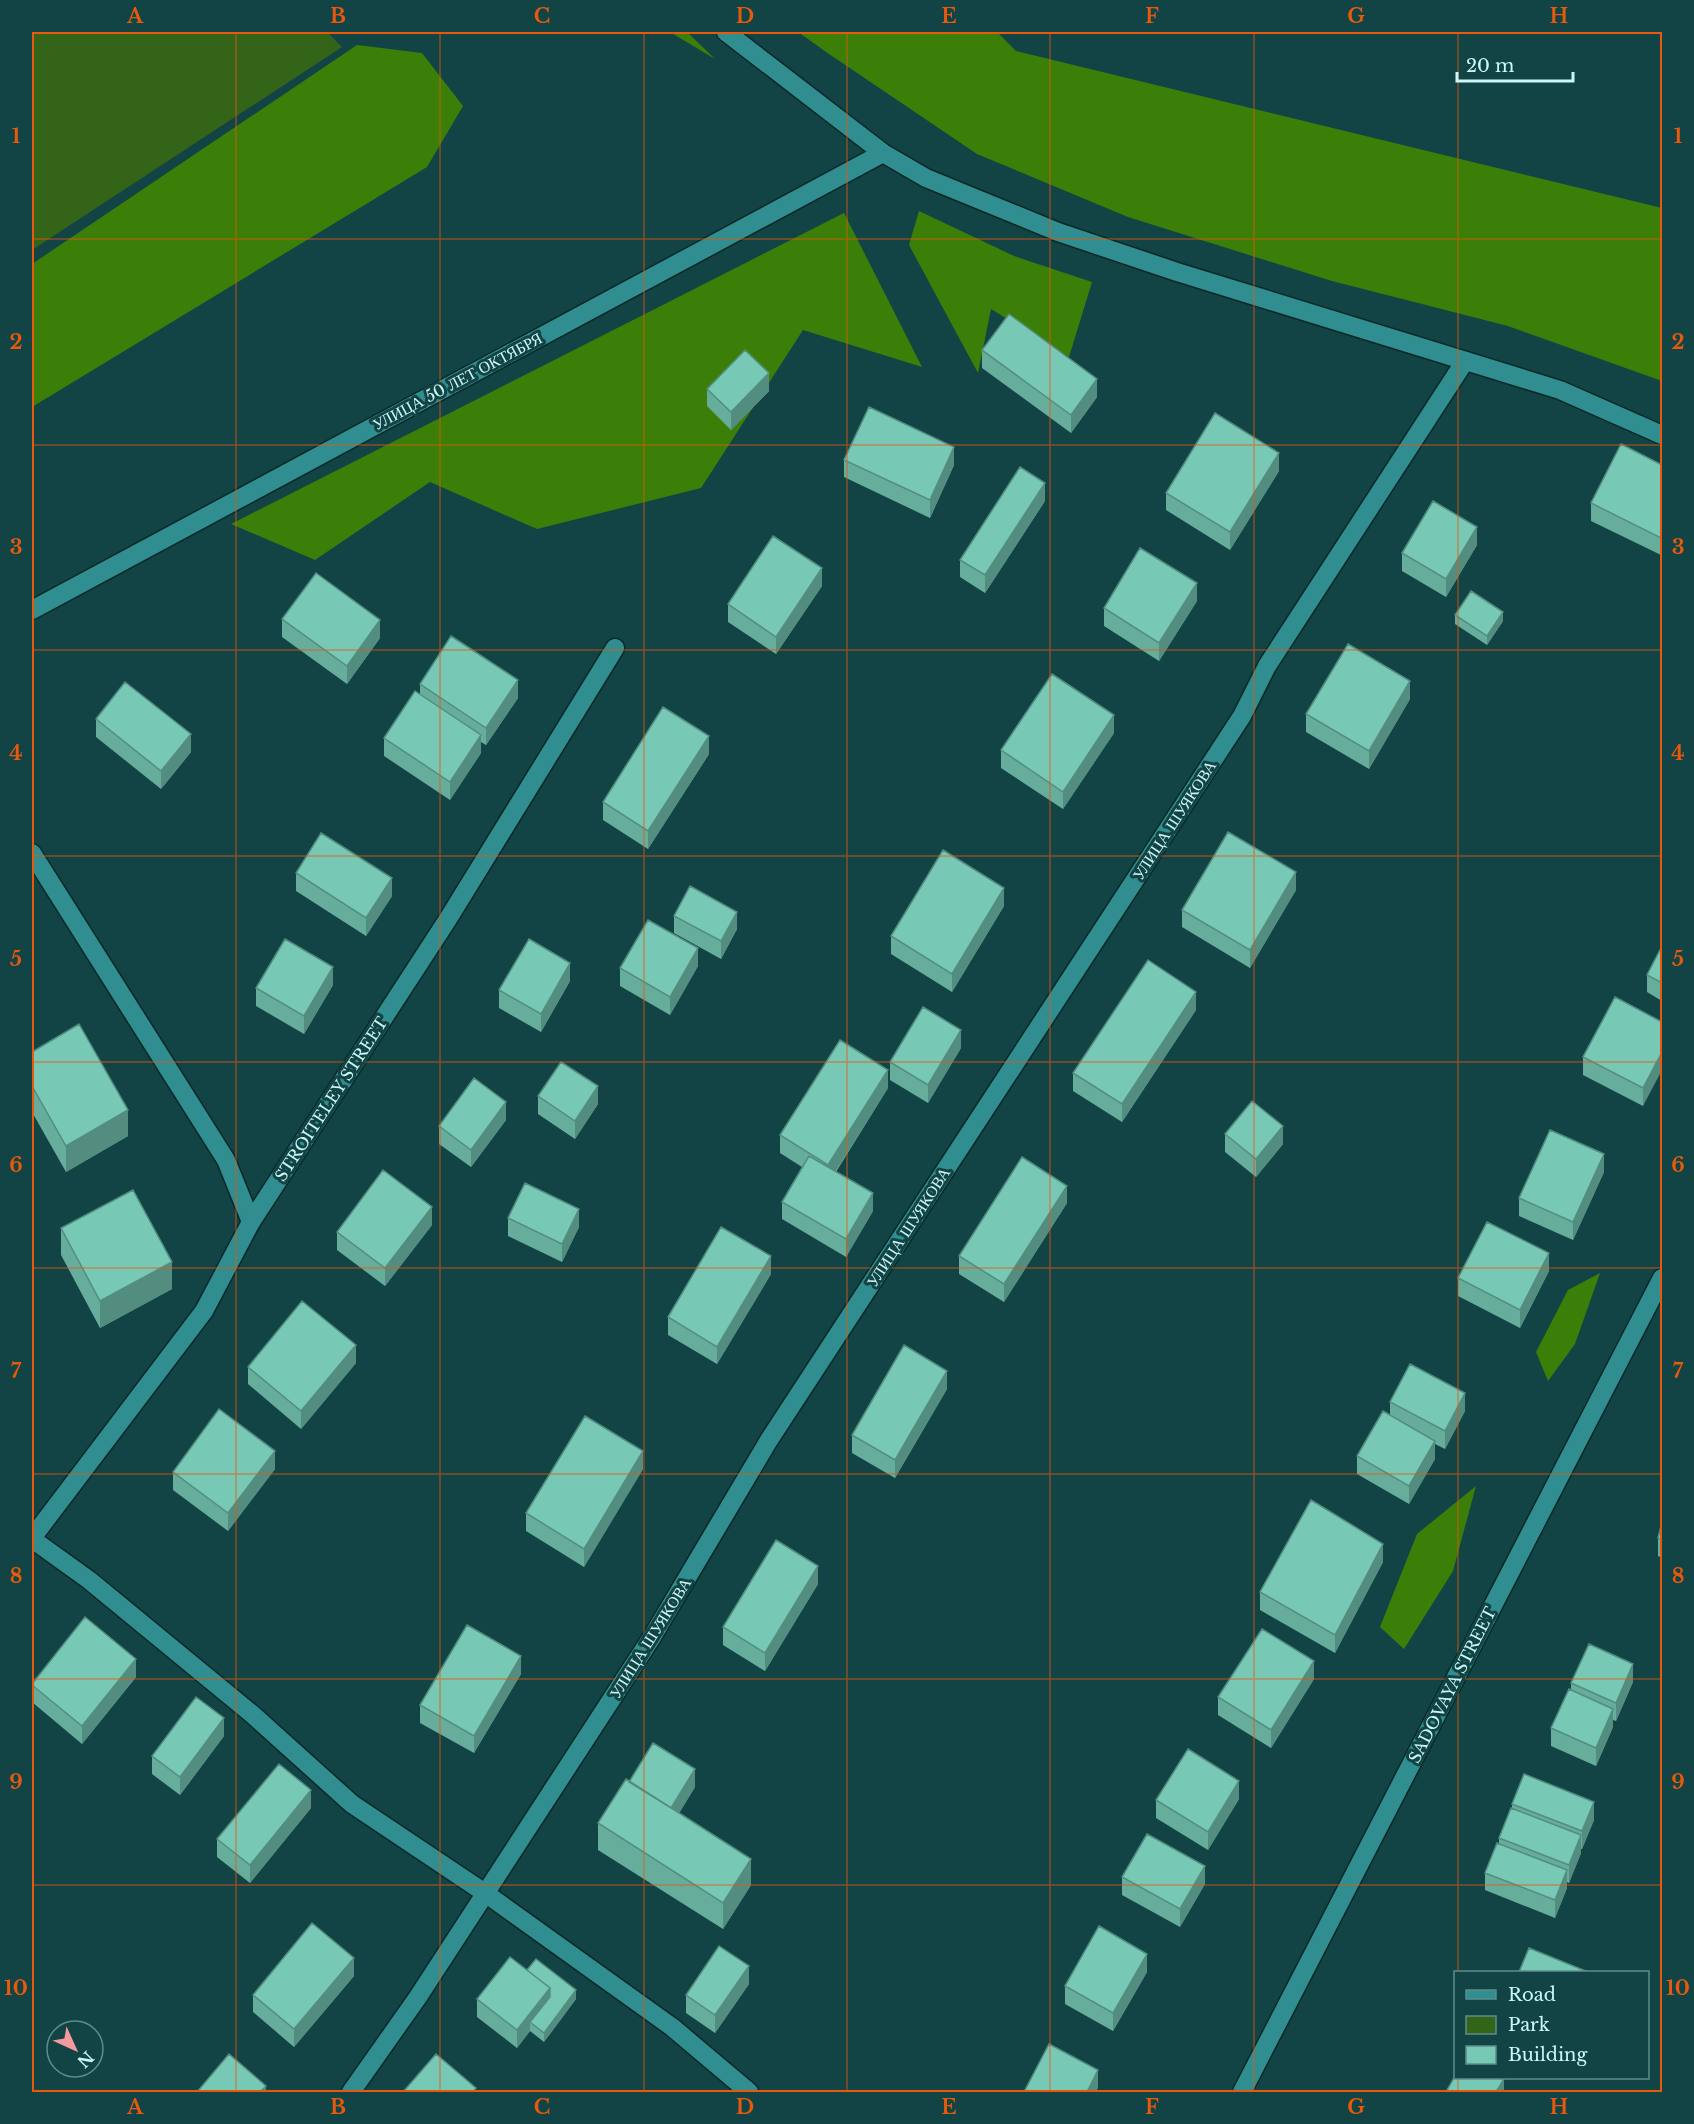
<svg xmlns="http://www.w3.org/2000/svg" width="1694" height="2124" font-family="'Libre Baskerville',serif">
  <style>
    .green { fill: #346417 }
    .forest { fill: #3c7f08 }
    .lines { fill: none; stroke-linecap: round; stroke-linejoin: round }
    .lane-casing { stroke: #0b2828; stroke-width: 21 }
    .street-casing { stroke: #0b2828; stroke-width: 21 }
    .secondary-casing { stroke: #0b2828; stroke-width: 21 }
    .lane { stroke: #308e90; stroke-width: 18 }
    .street { stroke: #308e90; stroke-width: 18 }
    .secondary { stroke: #308e90; stroke-width: 18 }
    .wall { fill: #66ad9c }
    .shaded-wall { fill: #538d7f }
    .building { fill: #77c9b5; stroke: #538d7f; stroke-width: 1.5 }
    .grid { fill: none; stroke: #e8590c; stroke-width: 1.5; stroke-opacity: 0.55 }
    .labels { text-anchor: middle; stroke-width: 6; stroke-linejoin: round; paint-order: stroke }
    .street-label { font-size: 16px; fill: #cdf7f7; stroke: #124445 }
    .neatline { fill: none; stroke: #e8590c; stroke-width: 2 }
    .grid-label { font-size: 20px; text-anchor: middle; font-weight: bold; fill: #e8590c }
  </style>
  <rect width="100%" height="100%" fill="#124445"/>
  <!-- green -->
  <path class="green" d="M 32,32 L 327,32 L 342,47 L 32,250 Z"/>
  <!-- forest -->
  <path class="forest" d="M 670,32 L 687,32 L 715,59 Z
    M 798,32 L 997,32 L 1016,51 L 1662,208 L 1662,381 L 1508,326 L 1332,281 L 1128,217 L 977,154 L 829,54 Z
    M 357,45 L 422,53 L 463,106 L 427,167 L 32,407 L 32,264 Z
    M 919,211 L 1014,256 L 1092,282 L 1069,357 L 991,309 L 978,373 L 909,245 Z
    M 844,213 L 922,367 L 803,330 L 701,488 L 537,529 L 430,482 L 315,560 L 231,524 Z
    M 1600,1273 L 1575,1344 L 1548,1381 L 1536,1352 L 1568,1290 Z
    M 1476,1486 L 1453,1571 L 1404,1649 L 1380,1627 L 1417,1534 Z"/>
  <g class="lines">
    <!-- lane casing -->
    <g class="lane-casing">
      <path id="lane" d="M 32,853 L 226,1160 L 251,1222"/>
    </g>
    <!-- street casing -->
    <g class="street-casing">
      <path id="street" d="M 32,610 L 883,153
        M 32,1538 L 204,1311 L 251,1222 L 448,919 L 615,648
        M 32,1539 L 89,1580 L 252,1714 L 352,1804 L 485,1893 L 672,2027 L 749,2092
        M 351,2092 L 418,1997 L 652,1637 L 769,1440 L 1242,716 L 1267,666 L 1465,361
        M 1242,2092 L 1662,1278"/>
    </g>
    <!-- secondary casing -->
    <g class="secondary-casing">
      <path id="secondary" d="M 726,32 L 883,153 L 926,178 L 1058,232 L 1177,272 L 1560,390 L 1662,435"/>
    </g>
    <!-- lane -->
    <use href="#lane" class="lane"/>
    <!-- street -->
    <use href="#street" class="street"/>
    <!-- secondary -->
    <use href="#secondary" class="secondary"/>
  </g>
  <!-- wall -->
  <path class="wall" d="M 982,350 L 1097,397 L 1071,433 L 982,368 Z
    M 707,389 L 769,391 L 731,430 L 707,406 Z
    M 844,460 L 954,465 L 930,518 L 844,477 Z
    M 1662,465 L 1661,555 L 1591,521 L 1591,503 Z
    M 1279,471 L 1230,550 L 1166,510 L 1166,493 Z
    M 1045,501 L 985,593 L 960,577 L 960,560 Z
    M 1477,545 L 1446,597 L 1402,571 L 1402,553 Z
    M 822,586 L 776,654 L 728,622 L 728,604 Z
    M 1197,601 L 1159,661 L 1104,626 L 1104,608 Z
    M 1455,615 L 1503,621 L 1487,645 L 1455,624 Z
    M 282,619 L 380,638 L 347,684 L 282,637 Z
    M 420,684 L 518,698 L 486,745 L 481,742 L 481,753 L 450,800 L 384,756 L 384,738 L 420,695 Z
    M 1410,699 L 1369,769 L 1306,732 L 1306,714 Z
    M 96,719 L 191,752 L 161,789 L 96,737 Z
    M 1114,733 L 1063,809 L 1001,768 L 1001,750 Z
    M 709,754 L 648,849 L 603,820 L 603,802 Z
    M 296,873 L 392,896 L 366,936 L 296,891 Z
    M 1296,890 L 1250,968 L 1182,927 L 1182,910 Z
    M 1004,906 L 952,992 L 891,954 L 891,936 Z
    M 674,916 L 737,929 L 721,959 L 674,933 Z
    M 1662,946 L 1662,1001 L 1647,992 L 1647,975 Z
    M 698,966 L 670,1015 L 620,986 L 620,968 Z
    M 570,981 L 541,1032 L 499,1008 L 499,990 Z
    M 333,985 L 304,1034 L 256,1006 L 256,988 Z
    M 1196,1010 L 1122,1122 L 1073,1091 L 1073,1073 Z
    M 1662,1022 L 1643,1106 L 1583,1075 L 1583,1057 Z
    M 961,1048 L 928,1103 L 890,1080 L 890,1062 Z
    M 32,1052 L 128,1136 L 66,1172 L 32,1112 Z
    M 888,1088 L 836,1172 L 873,1211 L 846,1257 L 782,1219 L 782,1202 L 802,1167 L 780,1153 L 780,1135 Z
    M 538,1096 L 598,1104 L 575,1139 L 538,1114 Z
    M 506,1120 L 471,1167 L 439,1144 L 439,1126 Z
    M 1225,1134 L 1283,1144 L 1256,1177 L 1225,1152 Z
    M 1604,1172 L 1573,1240 L 1519,1216 L 1519,1198 Z
    M 1067,1203 L 1004,1302 L 959,1274 L 959,1256 Z
    M 508,1218 L 579,1227 L 562,1262 L 508,1236 Z
    M 432,1225 L 385,1286 L 337,1250 L 337,1232 Z
    M 61,1228 L 172,1289 L 100,1328 L 61,1255 Z
    M 1549,1271 L 1520,1328 L 1458,1296 L 1458,1278 Z
    M 771,1274 L 717,1364 L 668,1335 L 668,1317 Z
    M 356,1363 L 301,1429 L 248,1384 L 248,1367 Z
    M 947,1389 L 895,1478 L 852,1453 L 852,1435 Z
    M 1390,1402 L 1465,1411 L 1445,1449 L 1435,1444 L 1435,1459 L 1409,1504 L 1357,1474 L 1357,1456 L 1390,1416 Z
    M 275,1469 L 228,1531 L 173,1490 L 173,1472 Z
    M 643,1469 L 584,1567 L 526,1531 L 526,1513 Z
    M 1662,1522 L 1662,1558 L 1658,1556 L 1658,1538 Z
    M 1383,1562 L 1335,1653 L 1260,1610 L 1260,1592 Z
    M 818,1584 L 765,1671 L 723,1645 L 723,1627 Z
    M 521,1674 L 474,1753 L 420,1723 L 420,1705 Z
    M 136,1677 L 82,1744 L 32,1702 L 32,1684 Z
    M 1314,1679 L 1271,1748 L 1218,1715 L 1218,1697 Z
    M 1633,1682 L 1616,1721 L 1613,1720 L 1613,1727 L 1596,1766 L 1551,1746 L 1551,1728 L 1571,1691 L 1571,1683 Z
    M 224,1736 L 180,1795 L 152,1774 L 152,1756 Z
    M 629,1782 L 695,1787 L 679,1813 L 751,1885 L 723,1929 L 598,1850 L 598,1823 Z
    M 1239,1799 L 1208,1850 L 1156,1818 L 1156,1800 Z
    M 1512,1804 L 1594,1820 L 1582,1849 L 1581,1849 L 1581,1853 L 1569,1883 L 1567,1882 L 1567,1888 L 1555,1918 L 1485,1890 L 1485,1873 L 1499,1844 L 1499,1838 L 1512,1808 Z
    M 311,1808 L 250,1883 L 217,1857 L 217,1839 Z
    M 1122,1877 L 1205,1884 L 1180,1927 L 1122,1895 Z
    M 527,1970 L 576,1999 L 544,2042 L 530,2031 L 517,2048 L 477,2017 L 477,1999 Z
    M 1147,1972 L 1113,2031 L 1065,2004 L 1065,1986 Z
    M 354,1976 L 294,2047 L 253,2012 L 253,1995 Z
    M 749,1984 L 715,2033 L 686,2013 L 686,1995 Z"/>
  <!-- shaded-wall -->
  <path class="shaded-wall" d="M 769,373 L 769,391 L 731,430 L 731,412 Z
    M 1097,379 L 1097,397 L 1071,433 L 1071,415 Z
    M 954,447 L 954,465 L 930,518 L 930,500 Z
    M 1279,453 L 1279,471 L 1230,550 L 1230,532 Z
    M 1045,483 L 1045,501 L 985,593 L 985,575 Z
    M 1477,527 L 1477,545 L 1446,597 L 1446,579 Z
    M 1662,534 L 1662,552 L 1661,555 L 1661,538 Z
    M 822,568 L 822,586 L 776,654 L 776,637 Z
    M 1197,583 L 1197,601 L 1159,661 L 1159,643 Z
    M 1503,612 L 1503,621 L 1487,645 L 1487,636 Z
    M 380,620 L 380,638 L 347,684 L 347,666 Z
    M 518,680 L 518,698 L 486,745 L 486,728 Z
    M 1410,681 L 1410,699 L 1369,769 L 1369,751 Z
    M 1114,715 L 1114,733 L 1063,809 L 1063,792 Z
    M 191,734 L 191,752 L 161,789 L 161,771 Z
    M 481,735 L 481,753 L 450,800 L 450,782 Z
    M 709,736 L 709,754 L 648,849 L 648,831 Z
    M 1296,872 L 1296,890 L 1250,968 L 1250,950 Z
    M 392,878 L 392,896 L 366,936 L 366,918 Z
    M 1004,888 L 1004,906 L 952,992 L 952,974 Z
    M 737,912 L 737,929 L 721,959 L 721,941 Z
    M 698,948 L 698,966 L 670,1015 L 670,997 Z
    M 570,963 L 570,981 L 541,1032 L 541,1014 Z
    M 333,967 L 333,985 L 304,1034 L 304,1016 Z
    M 1196,992 L 1196,1010 L 1122,1122 L 1122,1104 Z
    M 961,1030 L 961,1048 L 928,1103 L 928,1085 Z
    M 1662,1052 L 1662,1070 L 1643,1106 L 1643,1088 Z
    M 888,1070 L 888,1088 L 828,1183 L 828,1165 Z
    M 598,1086 L 598,1104 L 575,1139 L 575,1121 Z
    M 506,1102 L 506,1120 L 471,1167 L 471,1150 Z
    M 128,1110 L 128,1136 L 66,1172 L 66,1146 Z
    M 1283,1126 L 1283,1144 L 1256,1177 L 1256,1159 Z
    M 1604,1154 L 1604,1172 L 1573,1240 L 1573,1222 Z
    M 1067,1186 L 1067,1203 L 1004,1302 L 1004,1284 Z
    M 873,1193 L 873,1211 L 846,1257 L 846,1239 Z
    M 432,1207 L 432,1225 L 385,1286 L 385,1268 Z
    M 579,1209 L 579,1227 L 562,1262 L 562,1244 Z
    M 1549,1253 L 1549,1271 L 1520,1328 L 1520,1310 Z
    M 771,1256 L 771,1274 L 717,1364 L 717,1347 Z
    M 172,1262 L 172,1289 L 100,1328 L 100,1301 Z
    M 356,1345 L 356,1363 L 301,1429 L 301,1411 Z
    M 947,1371 L 947,1389 L 895,1478 L 895,1460 Z
    M 1465,1393 L 1465,1411 L 1445,1449 L 1445,1431 Z
    M 1435,1441 L 1435,1459 L 1409,1504 L 1409,1486 Z
    M 275,1451 L 275,1469 L 228,1531 L 228,1513 Z
    M 643,1451 L 643,1469 L 584,1567 L 584,1549 Z
    M 1383,1544 L 1383,1562 L 1335,1653 L 1335,1635 Z
    M 818,1566 L 818,1584 L 765,1671 L 765,1653 Z
    M 521,1656 L 521,1674 L 474,1753 L 474,1736 Z
    M 136,1659 L 136,1677 L 82,1744 L 82,1726 Z
    M 1314,1661 L 1314,1679 L 1271,1748 L 1271,1730 Z
    M 1633,1664 L 1633,1682 L 1616,1721 L 1616,1703 Z
    M 1613,1709 L 1613,1727 L 1596,1766 L 1596,1748 Z
    M 224,1718 L 224,1736 L 180,1795 L 180,1777 Z
    M 695,1769 L 695,1787 L 668,1832 L 668,1814 Z
    M 1239,1781 L 1239,1799 L 1208,1850 L 1208,1832 Z
    M 311,1790 L 311,1808 L 250,1883 L 250,1865 Z
    M 1594,1802 L 1594,1820 L 1582,1849 L 1582,1831 Z
    M 1581,1835 L 1581,1853 L 1569,1883 L 1569,1865 Z
    M 751,1859 L 751,1885 L 723,1929 L 723,1903 Z
    M 1205,1866 L 1205,1884 L 1180,1927 L 1180,1909 Z
    M 1567,1870 L 1567,1888 L 1555,1918 L 1555,1900 Z
    M 1147,1954 L 1147,1972 L 1113,2031 L 1113,2013 Z
    M 354,1958 L 354,1976 L 294,2047 L 294,2029 Z
    M 749,1966 L 749,1984 L 715,2033 L 715,2015 Z
    M 550,1988 L 550,2006 L 530,2022 L 530,2031 L 517,2048 L 517,2030 Z
    M 576,1990 L 576,1999 L 544,2042 L 544,2033 Z
    M 1098,2070 L 1098,2088 L 1096,2092 L 1087,2092 Z
    M 1504,2079 L 1504,2092 L 1496,2092 Z
    M 266,2086 L 266,2092 L 260,2092 Z"/>
  <!-- building -->
  <path class="building" d="M 1009,314 L 1097,379 L 1071,415 L 982,350 Z
    M 745,350 L 769,373 L 731,412 L 707,389 Z
    M 869,407 L 954,447 L 930,500 L 844,460 Z
    M 1215,413 L 1279,453 L 1230,532 L 1166,493 Z
    M 1621,444 L 1662,465 L 1662,534 L 1661,538 L 1591,503 Z
    M 1020,467 L 1045,483 L 985,575 L 960,560 Z
    M 1433,501 L 1477,527 L 1446,579 L 1402,553 Z
    M 773,536 L 822,568 L 776,637 L 728,604 Z
    M 1140,548 L 1197,583 L 1159,643 L 1104,608 Z
    M 316,573 L 380,620 L 347,666 L 282,619 Z
    M 1471,591 L 1503,612 L 1487,636 L 1455,615 Z
    M 451,636 L 518,680 L 486,728 L 420,684 Z
    M 1348,644 L 1410,681 L 1369,751 L 1306,714 Z
    M 1052,674 L 1114,715 L 1063,792 L 1001,750 Z
    M 125,682 L 191,734 L 161,771 L 96,719 Z
    M 415,691 L 481,735 L 450,782 L 384,738 Z
    M 663,707 L 709,736 L 648,831 L 603,802 Z
    M 1228,832 L 1296,872 L 1250,950 L 1182,910 Z
    M 321,833 L 392,878 L 366,918 L 296,873 Z
    M 943,850 L 1004,888 L 952,974 L 891,936 Z
    M 690,886 L 737,912 L 721,941 L 674,916 Z
    M 648,920 L 698,948 L 670,997 L 620,968 Z
    M 285,939 L 333,967 L 304,1016 L 256,988 Z
    M 529,939 L 570,963 L 541,1014 L 499,990 Z
    M 1662,946 L 1662,983 L 1647,975 Z
    M 1148,960 L 1196,992 L 1122,1104 L 1073,1073 Z
    M 1615,997 L 1662,1022 L 1662,1052 L 1643,1088 L 1583,1057 Z
    M 923,1007 L 961,1030 L 928,1085 L 890,1062 Z
    M 79,1024 L 128,1110 L 66,1146 L 32,1086 L 32,1052 Z
    M 840,1040 L 888,1070 L 828,1165 L 780,1135 Z
    M 561,1062 L 598,1086 L 575,1121 L 538,1096 Z
    M 474,1078 L 506,1102 L 471,1150 L 439,1126 Z
    M 1252,1101 L 1283,1126 L 1256,1159 L 1225,1134 Z
    M 1550,1130 L 1604,1154 L 1573,1222 L 1519,1198 Z
    M 809,1156 L 873,1193 L 846,1239 L 782,1202 Z
    M 1022,1157 L 1067,1186 L 1004,1284 L 959,1256 Z
    M 383,1170 L 432,1207 L 385,1268 L 337,1232 Z
    M 525,1183 L 579,1209 L 562,1244 L 508,1218 Z
    M 133,1190 L 172,1262 L 100,1301 L 61,1228 Z
    M 1487,1222 L 1549,1253 L 1520,1310 L 1458,1278 Z
    M 721,1227 L 771,1256 L 717,1347 L 668,1317 Z
    M 302,1301 L 356,1345 L 301,1411 L 248,1367 Z
    M 904,1345 L 947,1371 L 895,1460 L 852,1435 Z
    M 1410,1364 L 1465,1393 L 1445,1431 L 1390,1402 Z
    M 219,1409 L 275,1451 L 228,1513 L 173,1472 Z
    M 1383,1411 L 1435,1441 L 1409,1486 L 1357,1456 Z
    M 585,1416 L 643,1451 L 584,1549 L 526,1513 Z
    M 1311,1500 L 1383,1544 L 1335,1635 L 1260,1592 Z
    M 1662,1522 L 1662,1540 L 1658,1538 Z
    M 776,1540 L 818,1566 L 765,1653 L 723,1627 Z
    M 85,1617 L 136,1659 L 82,1726 L 32,1685 L 32,1684 Z
    M 467,1625 L 521,1656 L 474,1736 L 420,1705 Z
    M 1262,1629 L 1314,1661 L 1271,1730 L 1218,1697 Z
    M 1589,1644 L 1633,1664 L 1616,1703 L 1571,1683 Z
    M 1569,1689 L 1613,1709 L 1596,1748 L 1551,1728 Z
    M 196,1697 L 224,1718 L 180,1777 L 152,1756 Z
    M 653,1743 L 695,1769 L 671,1808 L 629,1782 Z
    M 1188,1749 L 1239,1781 L 1208,1832 L 1156,1800 Z
    M 279,1764 L 311,1790 L 250,1865 L 217,1839 Z
    M 1524,1774 L 1594,1802 L 1582,1831 L 1512,1804 Z
    M 626,1779 L 751,1859 L 723,1903 L 598,1823 Z
    M 1511,1808 L 1581,1835 L 1569,1865 L 1499,1838 Z
    M 1147,1834 L 1205,1866 L 1180,1909 L 1122,1877 Z
    M 1497,1843 L 1567,1870 L 1555,1900 L 1485,1873 Z
    M 312,1923 L 354,1958 L 294,2029 L 253,1995 Z
    M 1099,1926 L 1147,1954 L 1113,2013 L 1065,1986 Z
    M 719,1946 L 749,1966 L 715,2015 L 686,1995 Z
    M 1529,1948 L 1588,1972 L 1519,1972 Z
    M 510,1957 L 550,1988 L 517,2030 L 477,1999 Z
    M 536,1959 L 576,1990 L 544,2033 L 530,2022 L 550,1997 L 550,1988 L 527,1970 Z
    M 1049,2044 L 1098,2070 L 1087,2092 L 1024,2092 Z
    M 229,2054 L 266,2086 L 260,2092 L 197,2092 Z
    M 436,2054 L 476,2088 L 473,2092 L 403,2092 Z
    M 1455,2076 L 1455,2078 L 1501,2078 L 1504,2079 L 1496,2092 L 1446,2092 Z"/>
  <!-- grid -->
  <path class="grid" d="M 236,32 L 236,2092M 440,32 L 440,2092M 644,32 L 644,2092M 847,32 L 847,2092M 1050,32 L 1050,2092M 1254,32 L 1254,2092M 1458,32 L 1458,1972M 32,239 L 1662,239M 32,445 L 1662,445M 32,650 L 1662,650M 32,856 L 1662,856M 32,1062 L 1662,1062M 32,1268 L 1662,1268M 32,1474 L 1662,1474M 32,1679 L 1662,1679M 32,1885 L 1662,1885M 1458,2078 L 1458,2092"/>
  <g class="labels">
    <!-- street labels -->
    <g class="street-label">
      <text transform="translate(457 381) rotate(-28)" y="6">УЛИЦА 50 ЛЕТ ОКТЯБРЯ</text>
      <text transform="translate(1174 820) rotate(-57)" y="6">УЛИЦА ШУЯКОВА</text>
      <text transform="translate(331 1099) rotate(-57)" y="6">STROITELEY STREET</text>
      <text transform="translate(908 1227) rotate(-57)" y="6">УЛИЦА ШУЯКОВА</text>
      <text transform="translate(650 1638) rotate(-58)" y="6">УЛИЦА ШУЯКОВА</text>
      <text transform="translate(1452 1685) rotate(-63)" y="6">SADOVAYA STREET</text>
    </g>
  </g>
  <!-- border -->
  <rect width="1694" height="2124" fill="none" stroke="#124445" stroke-width="66"/>
  <!-- legend -->
  <rect x="1454" y="1971" width="195" height="108" fill="#124445" stroke="#5d8c8c" stroke-width="1.5"/>
  <rect x="1466" y="1990" width="30" height="9" fill="#308e90" stroke="#5d8c8c" stroke-width="1.5"/>
  <text x="1508" y="2001" font-size="18" fill="#cdf7f7">Road</text>
  <rect x="1466" y="2016" width="30" height="18" fill="#346417" stroke="#5d8c8c" stroke-width="1.5"/>
  <text x="1508" y="2031" font-size="18" fill="#cdf7f7">Park</text>
  <rect x="1466" y="2046" width="30" height="18" fill="#77c9b5" stroke="#5d8c8c" stroke-width="1.5"/>
  <text x="1508" y="2061" font-size="18" fill="#cdf7f7">Building</text>
  <!-- north arrow -->
  <g transform="translate(75 2049) rotate(135)"><circle r="28" fill="#124445" stroke="#5d8c8c" stroke-width="1.5"/>
  <path d="M0-4.5L10 22L0 15L-10 22Z" fill="#f49a9f"/>
  <text y="-9" font-size="16" font-weight="bold" text-anchor="middle" fill="#cdf7f7">N</text>
  </g>
  <!-- scale -->
  <path d="M1457 72v9h116v-9" fill="none" stroke="#cdf7f7" stroke-width="3"/>
  <text x="1466" y="72" font-size="18" fill="#cdf7f7" stroke="#124445" stroke-width="4.5" paint-order="stroke">20 m</text>
  <rect x="33" y="33" width="1628" height="2058" class="neatline"/>
  <g class="grid-label">
    <text x="135" y="23">A</text>
    <text x="338" y="23">B</text>
    <text x="542" y="23">C</text>
    <text x="745" y="23">D</text>
    <text x="949" y="23">E</text>
    <text x="1152" y="23">F</text>
    <text x="1356" y="23">G</text>
    <text x="1559" y="23">H</text>
    <text x="16" y="143">1</text>
    <text x="1678" y="143">1</text>
    <text x="16" y="349">2</text>
    <text x="1678" y="349">2</text>
    <text x="16" y="554">3</text>
    <text x="1678" y="554">3</text>
    <text x="16" y="760">4</text>
    <text x="1678" y="760">4</text>
    <text x="16" y="966">5</text>
    <text x="1678" y="966">5</text>
    <text x="16" y="1172">6</text>
    <text x="1678" y="1172">6</text>
    <text x="16" y="1378">7</text>
    <text x="1678" y="1378">7</text>
    <text x="16" y="1583">8</text>
    <text x="1678" y="1583">8</text>
    <text x="16" y="1789">9</text>
    <text x="1678" y="1789">9</text>
    <text x="16" y="1995">10</text>
    <text x="1678" y="1995">10</text>
    <text x="135" y="2114">A</text>
    <text x="338" y="2114">B</text>
    <text x="542" y="2114">C</text>
    <text x="745" y="2114">D</text>
    <text x="949" y="2114">E</text>
    <text x="1152" y="2114">F</text>
    <text x="1356" y="2114">G</text>
    <text x="1559" y="2114">H</text>
  </g>
</svg>
